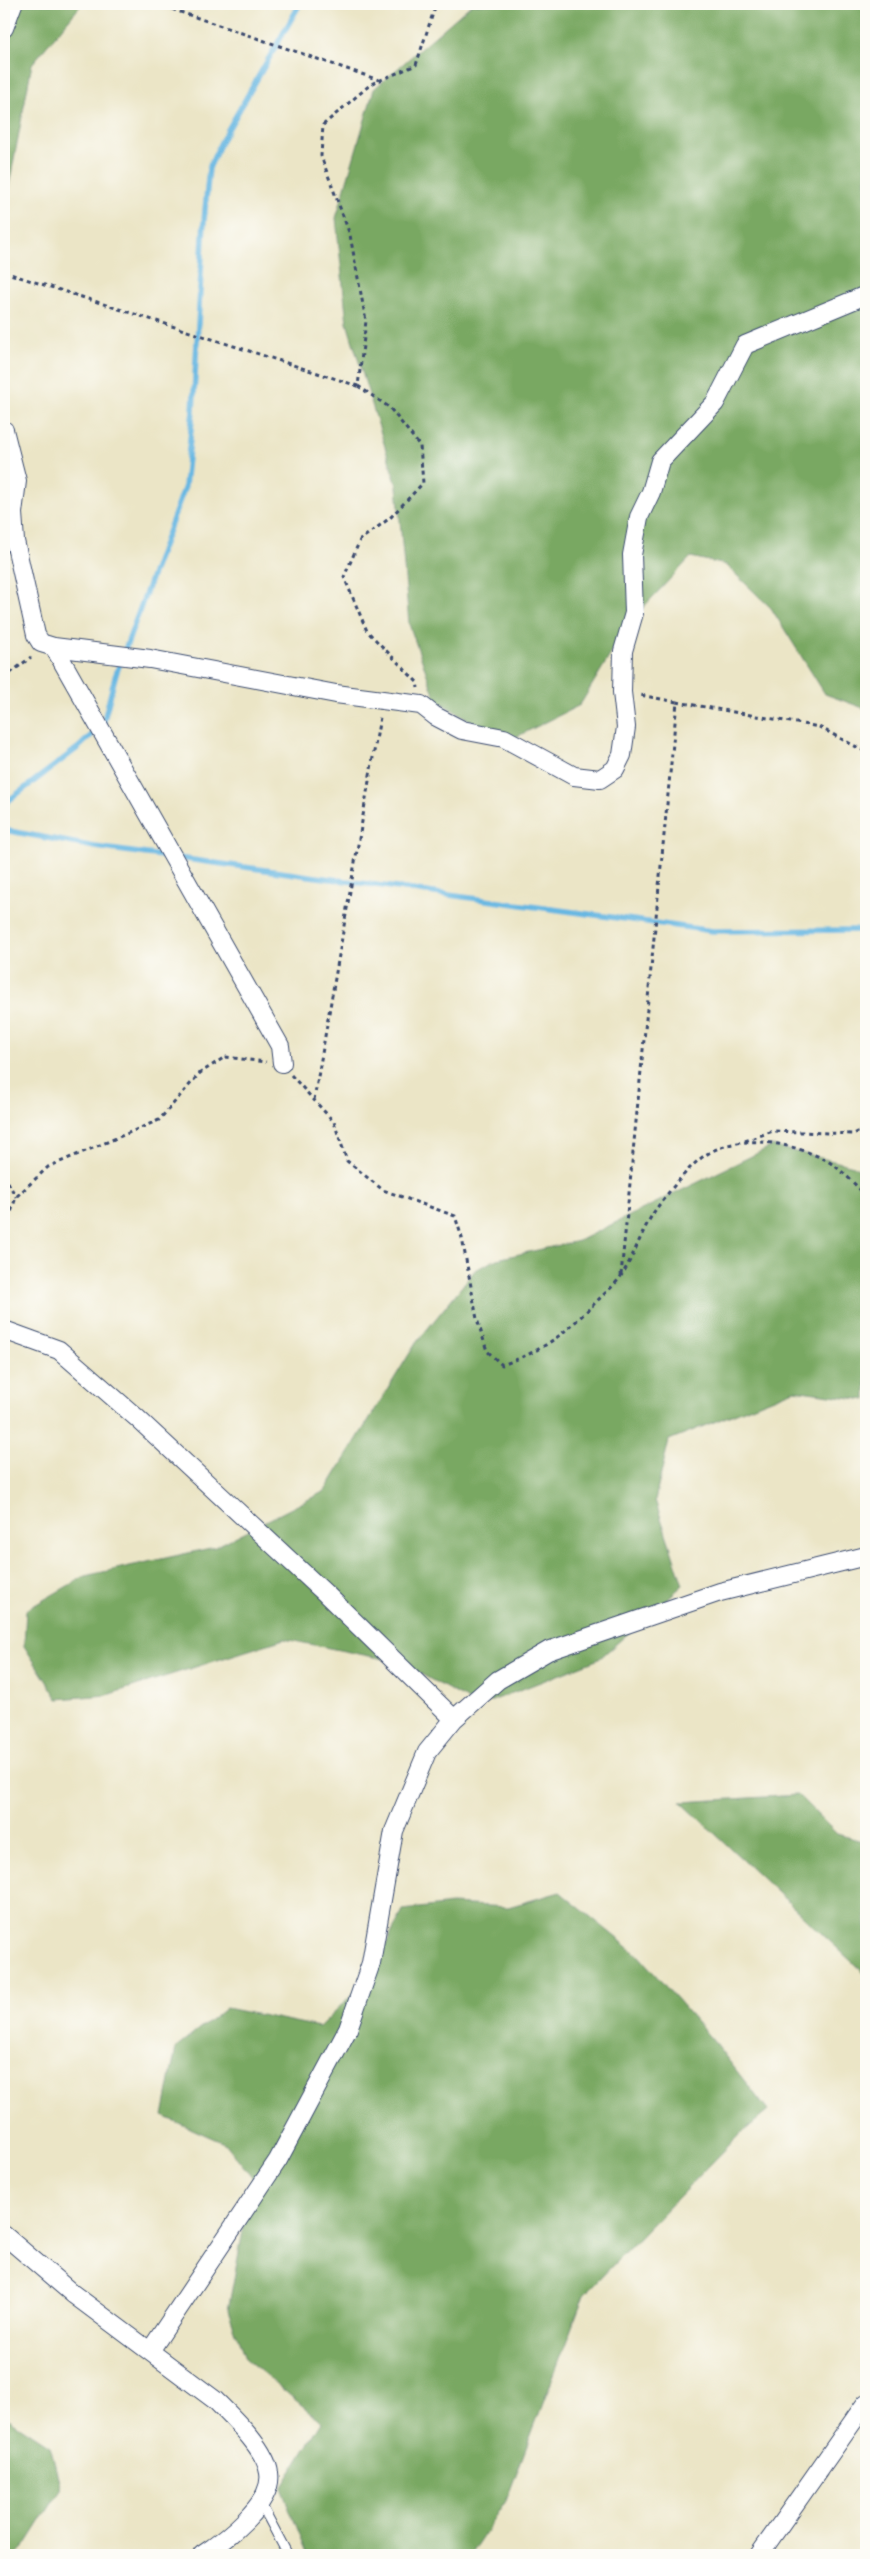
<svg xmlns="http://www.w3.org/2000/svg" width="870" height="2559" font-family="'Comic Neue',sans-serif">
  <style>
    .forest { fill: #79a862; stroke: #4a6c60 }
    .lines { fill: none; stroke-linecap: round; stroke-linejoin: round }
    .stream { stroke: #67b7e2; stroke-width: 5.5 }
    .lane-casing { stroke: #3a4a6e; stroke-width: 11 }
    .street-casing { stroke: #3a4a6e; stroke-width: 20 }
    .path { stroke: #3a4a6e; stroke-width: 3; stroke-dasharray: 4 4; stroke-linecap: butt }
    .lane { stroke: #fff; stroke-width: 9 }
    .street { stroke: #fff; stroke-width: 18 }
  </style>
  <rect width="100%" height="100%" fill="#fdfcf7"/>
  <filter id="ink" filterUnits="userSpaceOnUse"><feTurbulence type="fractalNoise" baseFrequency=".02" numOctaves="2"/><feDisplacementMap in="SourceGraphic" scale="10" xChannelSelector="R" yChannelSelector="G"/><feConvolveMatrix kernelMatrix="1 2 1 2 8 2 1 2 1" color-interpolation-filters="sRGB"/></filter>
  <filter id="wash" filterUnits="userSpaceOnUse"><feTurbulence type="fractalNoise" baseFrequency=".0096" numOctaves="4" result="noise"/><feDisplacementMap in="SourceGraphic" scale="20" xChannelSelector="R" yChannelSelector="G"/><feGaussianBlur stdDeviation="1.12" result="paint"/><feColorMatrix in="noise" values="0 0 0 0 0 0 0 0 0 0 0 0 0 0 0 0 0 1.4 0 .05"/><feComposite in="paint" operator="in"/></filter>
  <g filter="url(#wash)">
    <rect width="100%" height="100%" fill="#ebe5c6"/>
    <!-- forest -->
    <path class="forest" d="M 4,4 L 82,4 L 32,64 L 4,212 Z
      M 472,4 L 866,4 L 866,709 L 825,694 L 771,608 L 726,565 L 691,557 L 632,619 L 580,705 L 506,742 L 436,700 L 409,624 L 397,486 L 347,323 L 336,218 L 374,89 Z
      M 772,1146 L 854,1166 L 866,1176 L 866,1400 L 794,1390 L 669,1440 L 655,1500 L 683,1585 L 599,1659 L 479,1706 L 399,1662 L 284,1639 L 107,1695 L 58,1699 L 24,1646 L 26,1610 L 85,1576 L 215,1547 L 325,1491 L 416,1343 L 475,1270 L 497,1259 L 578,1241 Z
      M 798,1795 L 837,1834 L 866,1842 L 866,1975 L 681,1802 Z
      M 560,1892 L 639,1956 L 715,2043 L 768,2111 L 738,2136 L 584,2295 L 506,2501 L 470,2555 L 308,2555 L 281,2488 L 322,2422 L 245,2358 L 228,2310 L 253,2178 L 226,2144 L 163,2116 L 176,2048 L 226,2008 L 319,2027 L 370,1977 L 403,1910 L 451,1904 L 508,1907 Z
      M 4,2416 L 50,2446 L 61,2489 L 25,2546 L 16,2555 L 4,2555 Z"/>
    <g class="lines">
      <!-- stream -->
      <path class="stream" d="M 4,804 L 79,747 L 103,724 L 115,677 L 185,486 L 193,411 L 204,221 L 209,168 L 222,140 L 300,4
        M 4,830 L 95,847 L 169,857
        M 178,858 L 713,931 L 866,930"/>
    </g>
  </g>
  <g filter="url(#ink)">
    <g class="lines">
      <!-- lane casing -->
      <g class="lane-casing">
        <path id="lane" d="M 260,2502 L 288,2555"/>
      </g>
      <!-- street casing -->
      <g class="street-casing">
        <path id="street" d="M 4,28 L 13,4
          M 4,430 L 17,481 L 13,513 L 15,541 L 36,635 L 41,643 L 54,647 L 150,659 L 336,694 L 421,705 L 435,716 L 462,730 L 504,738 L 574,776 L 600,779 L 615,769 L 622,755 L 626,727 L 622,692 L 623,651 L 634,613 L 632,555 L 639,517 L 651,492 L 660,461 L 715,403 L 745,345 L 866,295
          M 54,647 L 280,1046 L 282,1063
          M 4,1330 L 59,1350 L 137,1418 L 326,1594 L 454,1719
          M 4,2235 L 73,2294 L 215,2400 C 232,2417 266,2449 269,2473 C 274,2503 225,2540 202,2555
          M 150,2351 L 278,2160 L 348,2029 L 371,1963 L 394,1831 L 427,1752 L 454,1719 L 498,1680 L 548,1651 L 720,1592 L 866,1556
          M 759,2555 L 866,2403"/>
      </g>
      <!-- path -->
      <path class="path" d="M 157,4 L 379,80
        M 4,272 L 358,386 L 366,321 L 350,235 L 321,156 L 323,125 L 371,84 L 416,65 L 436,4
        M 358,386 L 389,407 L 420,446 L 423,483 L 390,518 L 360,540 L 344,577 L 367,631 L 417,682 L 418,688
        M 4,678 L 31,657
        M 677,702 L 819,727 L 866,752
        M 291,1075 L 334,1122 L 347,1161 L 383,1190 L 455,1216 L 462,1238 L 477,1319 L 487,1351 L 502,1365 C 547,1349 564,1334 598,1300 C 605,1293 615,1285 621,1276 C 635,1255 642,1229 656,1209 C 668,1193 688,1167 704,1156 C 739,1132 788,1142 824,1159 C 839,1167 854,1183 866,1196
        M 314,1100 L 380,717
        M 745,1141 L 773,1131 L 854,1134 L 866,1128
        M 4,1175 L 16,1197
        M 4,1234 L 16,1197 L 48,1167 L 159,1120 L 200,1073 L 225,1057 L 266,1062
        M 621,1275 L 677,702 L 640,695"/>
      <!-- lane -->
      <use href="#lane" class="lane"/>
      <!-- street -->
      <use href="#street" class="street"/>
    </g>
  </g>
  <!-- margin -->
  <rect width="870" height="2559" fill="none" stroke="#fdfcf7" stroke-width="20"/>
</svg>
